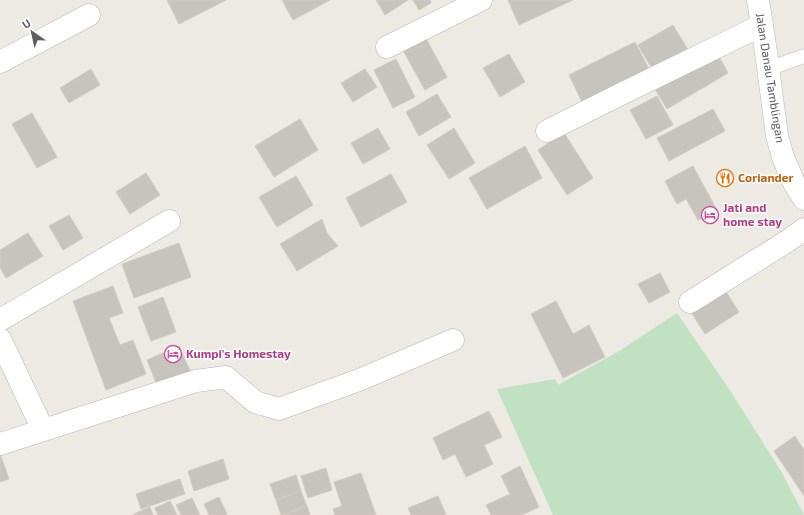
<svg xmlns="http://www.w3.org/2000/svg" width="804" height="515" font-family="'Exo 2',sans-serif">
  <style>
    .green { fill: #c0e1c2 }
    .building { fill: #c7c4be; stroke: #d0ccc1 }
    .lines { fill: none; stroke-linecap: round; stroke-linejoin: round }
    .lane-casing { stroke: #b4b7bb; stroke-width: 15 }
    .street-casing { stroke: #b4b7bb; stroke-width: 23 }
    .secondary-casing { stroke: #b5b8bd; stroke-width: 23 }
    .lane { stroke: #fff; stroke-width: 14 }
    .street { stroke: #fff; stroke-width: 22 }
    .secondary { stroke: #fff; stroke-width: 22 }
    .labels { text-anchor: middle; stroke-width: 3; stroke-linejoin: round; paint-order: stroke }
    .street-label { font-size: 12px; fill: #5a5d61; stroke: #fff }
    .food-label { font-size: 12px; font-weight: bold; fill: #c56008; stroke: #fff; text-anchor: start }
    .hotel-label { font-size: 12px; font-weight: bold; fill: #b23c85; stroke: #fff; text-anchor: start }
  </style>
  <rect width="100%" height="100%" fill="#eceae2"/>
  <!-- green -->
  <path class="green" d="M 677,313 L 733,395 L 782,473 L 804,515 L 553,515 L 497,389 L 555,379 L 558,385 L 621,350 Z"/>
  <!-- building -->
  <path class="building" d="M 167,0 L 226,0 L 179,24 Z
    M 282,0 L 330,0 L 293,20 Z
    M 376,0 L 408,0 L 385,15 Z
    M 413,0 L 430,0 L 431,3 L 419,10 Z
    M 508,0 L 573,0 L 519,25 Z
    M 673,25 L 690,53 L 655,74 L 638,45 Z
    M 423,33 L 447,77 L 425,90 L 400,45 Z
    M 635,42 L 651,73 L 584,106 L 569,75 Z
    M 717,53 L 728,73 L 667,109 L 655,89 Z
    M 509,54 L 525,82 L 500,97 L 483,68 Z
    M 396,59 L 415,97 L 393,108 L 374,70 Z
    M 91,69 L 100,85 L 69,103 L 60,88 Z
    M 365,69 L 377,87 L 353,102 L 341,83 Z
    M 437,94 L 451,117 L 419,136 L 406,112 Z
    M 657,96 L 673,125 L 646,139 L 630,110 Z
    M 713,109 L 725,131 L 669,161 L 657,138 Z
    M 32,113 L 57,157 L 37,168 L 12,124 Z
    M 300,119 L 318,150 L 274,177 L 255,146 Z
    M 378,128 L 390,149 L 363,164 L 351,143 Z
    M 454,128 L 475,163 L 449,179 L 427,145 Z
    M 564,133 L 593,178 L 567,195 L 538,150 Z
    M 525,146 L 542,178 L 487,209 L 469,178 Z
    M 693,166 L 717,210 L 698,220 L 686,199 L 677,204 L 665,181 Z
    M 146,173 L 160,195 L 130,214 L 116,192 Z
    M 391,174 L 407,202 L 361,227 L 346,198 Z
    M 296,176 L 313,205 L 277,227 L 259,197 Z
    M 69,215 L 83,238 L 63,250 L 49,226 Z
    M 322,219 L 327,233 L 338,246 L 297,271 L 280,244 Z
    M 28,233 L 43,256 L 6,278 L 0,267 L 0,250 Z
    M 179,243 L 191,277 L 134,298 L 122,264 Z
    M 660,273 L 670,292 L 649,303 L 638,284 Z
    M 113,286 L 123,313 L 109,318 L 120,345 L 133,340 L 146,374 L 106,390 L 73,301 Z
    M 723,287 L 739,312 L 705,334 L 689,309 Z
    M 163,297 L 176,332 L 151,341 L 138,307 Z
    M 556,301 L 573,334 L 589,325 L 605,357 L 563,378 L 531,314 Z
    M 179,346 L 190,371 L 157,385 L 147,360 Z
    M 489,411 L 502,437 L 484,445 L 493,464 L 466,477 L 455,454 L 443,460 L 433,438 Z
    M 795,436 L 804,450 L 804,496 L 774,451 Z
    M 0,454 L 9,479 L 0,482 Z
    M 223,459 L 229,479 L 194,491 L 188,471 Z
    M 520,466 L 539,507 L 522,515 L 491,515 L 486,505 L 510,494 L 501,476 Z
    M 326,468 L 332,490 L 308,498 L 301,476 Z
    M 361,473 L 376,515 L 335,515 L 333,509 L 342,506 L 334,482 Z
    M 296,475 L 301,491 L 276,500 L 270,484 Z
    M 180,479 L 185,494 L 141,509 L 136,494 Z
    M 301,491 L 307,506 L 281,515 L 276,500 Z
    M 438,496 L 446,515 L 411,515 L 408,508 Z
    M 219,497 L 227,514 L 225,515 L 209,515 L 204,504 Z
    M 192,498 L 200,515 L 181,515 L 176,505 Z
    M 170,501 L 177,515 L 158,515 L 155,508 Z
    M 307,506 L 310,515 L 282,515 Z
    M 150,507 L 153,515 L 134,515 L 134,514 Z"/>
  <g class="lines">
    <!-- lane casing -->
    <g class="lane-casing">
      <path id="lane" d="M 768,69 L 804,56"/>
    </g>
    <!-- street casing -->
    <g class="street-casing">
      <path id="street" d="M 387,47 L 481,0
        M 0,62 L 89,15
        M 547,131 L 613,98 L 762,25
        M 690,302 L 789,240 L 804,229
        M 0,320 L 169,221
        M 0,339 L 43,430
        M 0,444 L 196,381 L 226,377 L 255,402 L 279,409 L 359,380 L 453,340"/>
    </g>
    <!-- secondary casing -->
    <g class="secondary-casing">
      <path id="secondary" d="M 758,0 L 766,52 L 777,136 L 783,157 L 794,183 L 804,199"/>
    </g>
    <!-- lane -->
    <use href="#lane" class="lane"/>
    <!-- street -->
    <use href="#street" class="street"/>
    <!-- secondary -->
    <use href="#secondary" class="secondary"/>
  </g>
  <!-- icons -->
  <defs>
    <g id="restaurant-ring" transform="scale(0.9)"><circle r="9.5" fill="#fff" stroke="#e8710a" stroke-width="1.5"/><path d="M-5-6h1v4h1v-4h1v4h1v-4h1v5L-1.5 .5V6h-2V.5L-5-1ZM5-6V6H3V1.5H1.5Q1.5-4 5-6Z" fill="#e8710a"/></g>
    <g id="hotel-ring" transform="scale(0.9)"><circle r="9.5" fill="#fff" stroke="#d1479c" stroke-width="1.5"/><path d="M-6-4.5h1.5V1H6V5H4.5V3h-9V5H-6ZM-4 0a1.8 1.8 0 1 1 3.6 0ZM.5 0V-2.5h3Q6-2.5 6 0Z" fill="#d1479c"/></g>
  </defs>
  <g fill-rule="evenodd">
    <use href="#restaurant-ring" x="725" y="178"/>
    <use href="#hotel-ring" x="710" y="215"/>
    <use href="#hotel-ring" x="173" y="354"/>
  </g>
  <g class="labels">
    <!-- street labels -->
    <g class="street-label">
      <text transform="translate(770 78) rotate(81)" y="4">Jalan Danau Tamblingan</text>
    </g>
    <!-- food labels -->
    <g class="food-label">
      <text x="738" y="182">Coriander</text>
    </g>
    <!-- hotel labels -->
    <g class="hotel-label">
      <text x="723" y="212">Jati and<tspan x="723" dy="14">home stay</tspan></text>
      <text x="186" y="358">Kumpi's Homestay</text>
    </g>
  </g>
  <!-- north arrow -->
  <g transform="translate(32 32) rotate(326)" stroke="#ffffff" stroke-width="3" paint-order="stroke">
  <path d="M0-3L7 15L0 10L-7 15Z" fill="#5a5d61"/>
  <text y="-6" font-size="11" font-weight="bold" text-anchor="middle" fill="#5a5d61">U</text>
  </g>
</svg>
